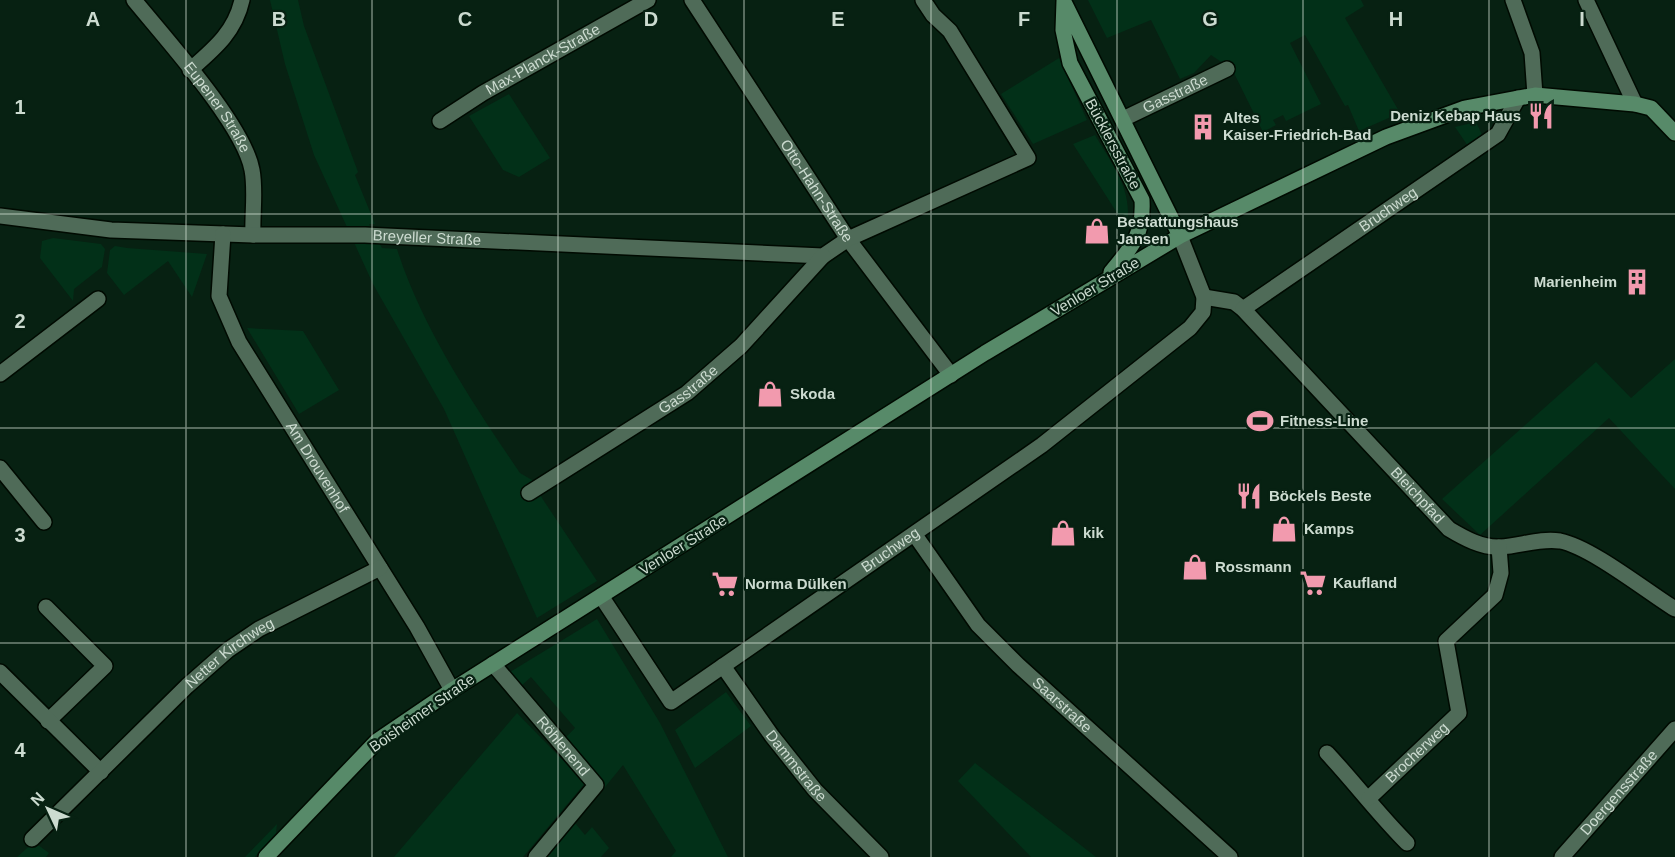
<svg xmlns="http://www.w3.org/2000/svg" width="1675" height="857" font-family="Helvetica,sans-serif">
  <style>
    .green { fill: #023018 }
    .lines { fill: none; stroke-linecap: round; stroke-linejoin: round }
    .street-casing { stroke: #000a01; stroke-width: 18 }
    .secondary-casing { stroke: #000a01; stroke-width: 18 }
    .street { stroke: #4f6b58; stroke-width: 15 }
    .secondary { stroke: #578a69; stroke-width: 15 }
    .grid { fill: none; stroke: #ccdbd0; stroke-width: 1.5; stroke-opacity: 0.55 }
    .labels { text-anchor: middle; stroke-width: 4.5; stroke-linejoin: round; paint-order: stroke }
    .street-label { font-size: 15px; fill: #ccdbd0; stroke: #072112 }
    .poi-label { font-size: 15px; font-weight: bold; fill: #ccdbd0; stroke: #072112; text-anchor: start }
    .grid-label { font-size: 20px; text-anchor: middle; font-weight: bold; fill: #ccdbd0; stroke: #072112; stroke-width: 4.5; stroke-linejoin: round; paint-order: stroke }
  </style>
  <rect width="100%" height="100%" fill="#072112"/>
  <!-- green -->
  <path class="green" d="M 270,0 L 298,0 L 304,26 L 358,172 L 355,175 L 375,224 L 369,224 L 382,248 L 397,249 C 422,328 474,405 520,473 L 532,480 L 542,498 L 597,581 L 537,618 L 444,409 L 373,284 L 314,155 L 285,64 Z
    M 1088,0 L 1361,0 L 1364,6 L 1345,18 L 1400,113 L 1359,131 L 1348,105 L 1345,106 L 1305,35 L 1290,43 L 1321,104 L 1286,121 L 1283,115 L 1273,120 L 1276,125 L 1263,132 L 1232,69 L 1211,55 L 1194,73 L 1180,79 L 1151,20 L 1107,38 Z
    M 1059,58 L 1087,120 L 1033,144 L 1001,94 Z
    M 509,94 L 550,158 L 519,177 L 503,170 L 469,116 Z
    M 1476,122 L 1484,139 L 1470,149 L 1455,127 Z
    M 1095,135 C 1111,163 1135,192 1126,227 L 1073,144 Z
    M 53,238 L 101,244 L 105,249 L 102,267 L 74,289 L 73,301 L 40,258 L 42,241 Z
    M 115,246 L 127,248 L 207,254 L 192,297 L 168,261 L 124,295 L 107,273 L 110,250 Z
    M 247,328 L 303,331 L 339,390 L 299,414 Z
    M 1675,359 L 1675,489 L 1609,418 L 1480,535 L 1442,499 L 1596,362 L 1631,398 Z
    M 597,619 L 660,723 L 728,857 L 671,857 L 676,851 L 623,765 L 601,792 L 602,781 L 566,737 L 575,728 L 531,677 L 521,686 L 510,672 Z
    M 726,692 L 751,726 L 695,768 L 675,730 Z
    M 517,713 L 585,783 L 523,857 L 394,857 Z
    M 975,763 L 1096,857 L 1031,857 L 958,781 Z
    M 575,823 L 585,835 L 592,827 L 609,848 L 601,857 L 547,857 Z
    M 277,824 L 276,833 L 255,857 L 245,857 Z
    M 34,842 L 49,853 L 46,857 L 17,857 Z"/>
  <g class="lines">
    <!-- street casing -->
    <g class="street-casing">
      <g id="street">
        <path id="s1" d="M 134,0 C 165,38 244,125 252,170 C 256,191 252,215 253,235"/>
        <path id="s2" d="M 692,0 L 848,239 L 951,375"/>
        <path d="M 1513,0 L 1532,53 L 1535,95"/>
        <path d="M 1586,0 L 1635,104"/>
        <path d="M 190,70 C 214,49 235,32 242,0"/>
        <path id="s3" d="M 1123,119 L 1227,69"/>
        <path id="s4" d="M 440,121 L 483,93 L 648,0"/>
        <path id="s5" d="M 0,216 L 111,230 L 253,235 L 365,235 L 823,256 L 848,239 L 1028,158 L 950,31 L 933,15 L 923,0"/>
        <path id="s6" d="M 223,234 L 219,296 L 239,342 L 417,627 L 452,690"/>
        <path id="s7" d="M 1204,297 L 1234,302 L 1243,309 L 1449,529 C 1464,538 1482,548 1500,547 C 1521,546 1539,538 1560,541 C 1591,547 1646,591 1675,609"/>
        <path id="s8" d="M 1243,309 L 1498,134 L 1518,98"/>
        <path d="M 0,374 L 98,299"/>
        <path d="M 0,468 L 44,522"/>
        <path id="s9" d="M 529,493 L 687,393 L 741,346 L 823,256"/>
        <path id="s10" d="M 915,535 L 978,625 L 1018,665 L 1230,857"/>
        <path id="s11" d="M 601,596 L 671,702 L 1042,445 L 1190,328 L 1203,312 L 1204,297 L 1180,236"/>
        <path d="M 46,607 L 105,666 L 48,721"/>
        <path id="s12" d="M 493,664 L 596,785 L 536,857"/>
        <path id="s13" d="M 723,666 L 772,736 L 815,790 L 881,857"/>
        <path d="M 0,672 L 101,772"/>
        <path d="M 1327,753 C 1355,783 1378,814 1407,843"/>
        <path id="s14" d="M 1369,798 L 1459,713 L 1446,641 L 1495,595 L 1501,573 L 1499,547"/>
        <path id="s15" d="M 32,839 L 187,686 L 228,650 L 259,629 L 380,568"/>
        <path id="s16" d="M 1562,857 L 1675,729"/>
      </g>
    </g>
    <!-- secondary casing -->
    <g class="secondary-casing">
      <path id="secondary" d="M 1064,1 L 1063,30 L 1070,63 L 1142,200 C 1144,234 1132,247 1111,272
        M 1064,2 L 1180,236
        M 266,857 L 377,741 L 452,690 L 985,353 L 1180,236 L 1386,137 L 1465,108 L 1535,95 L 1635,104 L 1651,108 L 1675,133"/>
    </g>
    <!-- street -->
    <use href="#street" class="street"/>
    <!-- secondary -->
    <use href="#secondary" class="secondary"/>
  </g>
  <!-- grid -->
  <path class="grid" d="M 186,0 L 186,857M 372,0 L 372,857M 558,0 L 558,857M 744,0 L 744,857M 931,0 L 931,857M 1117,0 L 1117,857M 1303,0 L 1303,857M 1489,0 L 1489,857M 0,214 L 1675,214M 0,428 L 1675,428M 0,643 L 1675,643"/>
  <!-- icons -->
  <defs>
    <g id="restaurant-bare" transform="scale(2.07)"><path d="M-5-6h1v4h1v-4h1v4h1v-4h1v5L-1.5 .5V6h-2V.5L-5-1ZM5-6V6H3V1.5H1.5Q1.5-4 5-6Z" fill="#f29aae" stroke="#072112" stroke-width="2.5" paint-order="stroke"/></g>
    <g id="building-bare" transform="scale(2.07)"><path d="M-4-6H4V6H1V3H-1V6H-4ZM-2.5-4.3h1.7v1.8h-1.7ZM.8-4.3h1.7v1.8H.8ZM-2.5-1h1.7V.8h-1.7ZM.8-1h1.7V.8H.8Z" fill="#f29aae" stroke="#072112" stroke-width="2.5" paint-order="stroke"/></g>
    <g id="shop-bare" transform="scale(2.07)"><path d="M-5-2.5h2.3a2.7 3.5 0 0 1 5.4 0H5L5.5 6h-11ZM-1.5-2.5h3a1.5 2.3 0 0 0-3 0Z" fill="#f29aae" stroke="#072112" stroke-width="2.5" paint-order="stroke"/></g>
    <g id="stadium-bare" transform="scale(2.07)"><path d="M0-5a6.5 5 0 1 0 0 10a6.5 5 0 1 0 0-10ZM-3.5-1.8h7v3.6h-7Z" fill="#f29aae" stroke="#072112" stroke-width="2.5" paint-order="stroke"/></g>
    <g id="supermarket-bare" transform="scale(2.07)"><path d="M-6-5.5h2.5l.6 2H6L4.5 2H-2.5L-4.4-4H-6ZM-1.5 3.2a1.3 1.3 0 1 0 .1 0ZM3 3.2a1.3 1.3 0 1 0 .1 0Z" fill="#f29aae" stroke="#072112" stroke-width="2.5" paint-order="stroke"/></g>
  </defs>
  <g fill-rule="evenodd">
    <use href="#restaurant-bare" x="1541" y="116"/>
    <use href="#building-bare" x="1203" y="127"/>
    <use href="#shop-bare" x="1097" y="231"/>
    <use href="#building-bare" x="1637" y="282"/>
    <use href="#shop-bare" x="770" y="394"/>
    <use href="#stadium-bare" x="1260" y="421"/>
    <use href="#restaurant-bare" x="1249" y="496"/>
    <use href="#shop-bare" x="1284" y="529"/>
    <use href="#shop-bare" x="1063" y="533"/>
    <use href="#shop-bare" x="1195" y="567"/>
    <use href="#supermarket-bare" x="1313" y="583"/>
    <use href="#supermarket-bare" x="725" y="584"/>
  </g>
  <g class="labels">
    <!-- street labels -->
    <g class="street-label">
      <text dy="5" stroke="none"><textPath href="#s4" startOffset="120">Max-Planck-Straße</textPath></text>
      <text dy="5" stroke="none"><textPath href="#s3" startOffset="58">Gasstraße</textPath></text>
      <text dy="5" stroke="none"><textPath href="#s1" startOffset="136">Eupener Straße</textPath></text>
      <text transform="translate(1113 144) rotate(62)" y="5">Bücklersstraße</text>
      <text dy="5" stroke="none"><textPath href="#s2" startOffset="228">Otto-Hahn-Straße</textPath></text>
      <text dy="5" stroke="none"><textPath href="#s8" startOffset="176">Bruchweg</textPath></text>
      <text dy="5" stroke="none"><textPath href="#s5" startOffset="428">Breyeller Straße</textPath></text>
      <text transform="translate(1095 287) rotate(-31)" y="5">Venloer Straße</text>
      <text dy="5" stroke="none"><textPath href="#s9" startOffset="190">Gasstraße</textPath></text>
      <text dy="5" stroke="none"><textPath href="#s6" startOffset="260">Am Drouvenhof</textPath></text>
      <text dy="5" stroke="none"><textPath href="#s7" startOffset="297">Bleichpfad</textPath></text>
      <text transform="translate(683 545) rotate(-32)" y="5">Venloer Straße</text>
      <text dy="5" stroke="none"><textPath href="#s11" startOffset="394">Bruchweg</textPath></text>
      <text dy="5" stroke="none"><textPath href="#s15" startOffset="272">Netter Kirchweg</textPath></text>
      <text dy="5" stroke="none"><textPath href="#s10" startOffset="226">Saarstraße</textPath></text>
      <text transform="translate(422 713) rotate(-35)" y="5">Boisheimer Straße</text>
      <text dy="5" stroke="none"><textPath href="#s12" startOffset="108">Röhlenend</textPath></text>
      <text dy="5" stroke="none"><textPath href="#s14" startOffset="66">Brocherweg</textPath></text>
      <text dy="5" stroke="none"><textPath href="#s13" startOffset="124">Dammstraße</textPath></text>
      <text dy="5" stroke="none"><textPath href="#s16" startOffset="86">Doergensstraße</textPath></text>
    </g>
    <!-- poi labels -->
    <g class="poi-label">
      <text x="1521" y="121" text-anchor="end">Deniz Kebap Haus</text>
      <text x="1223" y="123">Altes<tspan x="1223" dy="17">Kaiser-Friedrich-Bad</tspan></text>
      <text x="1117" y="227">Bestattungshaus<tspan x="1117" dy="17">Jansen</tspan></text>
      <text x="1617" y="287" text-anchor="end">Marienheim</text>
      <text x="790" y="399">Skoda</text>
      <text x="1280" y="426">Fitness-Line</text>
      <text x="1269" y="501">Böckels Beste</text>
      <text x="1304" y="534">Kamps</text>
      <text x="1083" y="538">kik</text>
      <text x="1215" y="572">Rossmann</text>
      <text x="1333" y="588">Kaufland</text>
      <text x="745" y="589">Norma Dülken</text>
    </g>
  </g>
  <g class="grid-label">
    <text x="93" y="26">A</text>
    <text x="279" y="26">B</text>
    <text x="465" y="26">C</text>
    <text x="651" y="26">D</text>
    <text x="838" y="26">E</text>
    <text x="1024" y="26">F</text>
    <text x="1210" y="26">G</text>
    <text x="1396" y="26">H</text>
    <text x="1582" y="26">I</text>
    <text x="20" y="114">1</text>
    <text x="20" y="328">2</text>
    <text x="20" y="542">3</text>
    <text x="20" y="757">4</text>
  </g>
  <!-- north arrow -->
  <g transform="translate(48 809) rotate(314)" stroke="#072112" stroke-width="4.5" paint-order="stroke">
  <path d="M0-4.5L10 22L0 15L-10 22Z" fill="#ccdbd0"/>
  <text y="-9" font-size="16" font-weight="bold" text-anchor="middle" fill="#ccdbd0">N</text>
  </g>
</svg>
